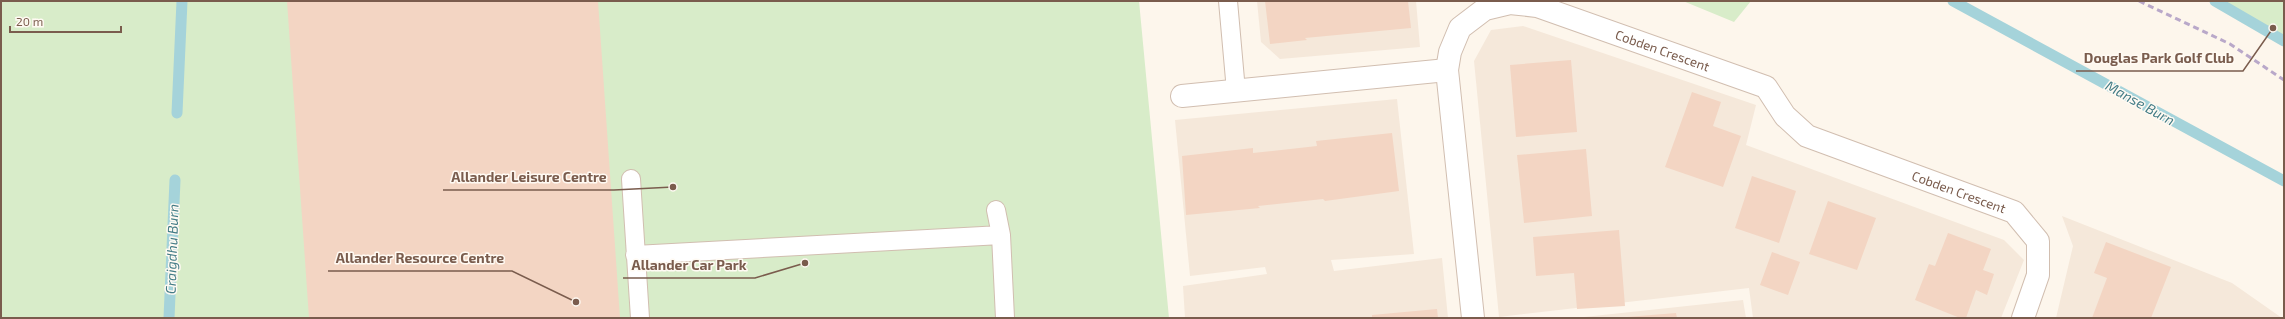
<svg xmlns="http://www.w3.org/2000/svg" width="2285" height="319" font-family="'Exo 2',sans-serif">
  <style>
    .residential { fill: #f5e8da }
    .green { fill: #d8ecc9 }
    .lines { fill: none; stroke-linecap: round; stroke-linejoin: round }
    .stream { stroke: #a5d3da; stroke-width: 11 }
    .building { fill: #f3d5c3 }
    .service-casing { stroke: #d1beb0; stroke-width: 20 }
    .minor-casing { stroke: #d1beb0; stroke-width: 24 }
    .service { stroke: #fff; stroke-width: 18 }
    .minor { stroke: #fff; stroke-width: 22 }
    .rail { stroke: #b9a8c9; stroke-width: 3; stroke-dasharray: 6 4; stroke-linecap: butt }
    .labels { text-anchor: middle; stroke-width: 3; stroke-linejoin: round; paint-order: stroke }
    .street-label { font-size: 13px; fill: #7a5c4d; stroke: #fffaf3 }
    .water-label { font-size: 14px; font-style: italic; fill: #437c86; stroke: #fffaf3 }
    .leader { fill: none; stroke: #7a5c4d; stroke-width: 1.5 }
    .callout-dot { fill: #7a5c4d; stroke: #fffaf3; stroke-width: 1.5 }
    .callout-label { font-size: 14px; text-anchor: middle; font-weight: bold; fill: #7a5c4d; stroke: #fffaf3; stroke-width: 3; stroke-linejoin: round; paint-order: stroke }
  </style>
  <rect width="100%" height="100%" fill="#fdf6ec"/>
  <!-- residential -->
  <path class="residential" d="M 1257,1 L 1416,1 L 1420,47 L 1280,59 L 1261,42 Z
    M 1523,26 L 1756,105 L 1746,145 L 2004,240 L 2024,260 L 2001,318 L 1753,318 L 1749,288 L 1499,317 L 1474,61 L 1491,30 Z
    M 1397,99 L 1414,254 L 1331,260 L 1334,271 L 1442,258 L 1448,318 L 1185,318 L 1183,286 L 1267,274 L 1265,267 L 1190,276 L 1175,120 Z
    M 2062,216 L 2232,283 L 2282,318 L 2056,318 L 2073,246 Z
    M 1743,300 L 1746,318 L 1584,317 Z"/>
  <!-- green -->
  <path class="green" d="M 1,1 L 1139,1 L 1169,318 L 1,318 Z
    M 1683,1 L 1751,1 L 1734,22 Z
    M 2213,1 L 2284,1 L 2284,43 L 2240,13 Z"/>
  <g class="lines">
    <!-- stream -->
    <path class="stream" d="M 1953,1 L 2284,181
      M 2215,1 L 2284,41
      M 177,113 L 182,1
      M 169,318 L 175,180"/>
  </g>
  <!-- building -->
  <path class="building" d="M 287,1 L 598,1 L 620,318 L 309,318 Z
    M 1265,1 L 1408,1 L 1411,28 L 1305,38 L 1307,40 L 1270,44 Z
    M 1571,60 L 1577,132 L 1516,137 L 1510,65 Z
    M 1692,92 L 1721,102 L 1713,126 L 1741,136 L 1723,187 L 1665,167 Z
    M 1392,133 L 1399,191 L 1325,201 L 1323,199 L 1258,206 L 1260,208 L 1186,215 L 1182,156 L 1253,148 L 1253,153 L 1317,146 L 1316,141 Z
    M 1586,149 L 1592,216 L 1524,223 L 1517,155 Z
    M 1752,176 L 1796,191 L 1779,243 L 1735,228 Z
    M 1828,201 L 1876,218 L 1857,270 L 1809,254 Z
    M 1619,230 L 1625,306 L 1577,309 L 1574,273 L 1536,276 L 1533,237 Z
    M 1948,233 L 1991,249 L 1983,270 L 1994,274 L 1987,295 L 1976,290 L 1966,318 L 1960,318 L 1915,300 L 1929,264 L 1935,266 Z
    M 2106,242 L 2171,267 L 2151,318 L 2092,318 L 2107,278 L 2094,273 Z
    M 1772,252 L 1800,262 L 1788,295 L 1760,285 Z
    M 1437,309 L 1438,318 L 1372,318 L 1372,315 Z
    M 1676,313 L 1677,318 L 1627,318 L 1627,317 Z"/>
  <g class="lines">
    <!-- service casing -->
    <g class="service-casing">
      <path id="service" d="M 1228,1 L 1236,91
        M 631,179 L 640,318
        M 996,210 L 1001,235 L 1005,318
        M 635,255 L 1001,235"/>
    </g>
    <!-- minor casing -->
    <g class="minor-casing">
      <g id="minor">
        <path d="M 1182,96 L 1447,70"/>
        <path id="s1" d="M 1473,318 L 1447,70 L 1450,52 L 1460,28 L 1485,9 L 1510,3 L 1537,6 L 1766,87 L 1785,116 L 1807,136 L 2014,212 L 2038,241 L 2038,275 L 2023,318"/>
      </g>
    </g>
    <!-- service -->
    <use href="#service" class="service"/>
    <!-- minor -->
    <use href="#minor" class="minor"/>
    <!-- rail -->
    <path class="rail" d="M 2139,1 L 2230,44 L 2284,80"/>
  </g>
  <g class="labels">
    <!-- street labels -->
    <g class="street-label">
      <text dy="5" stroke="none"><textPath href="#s1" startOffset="511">Cobden Crescent</textPath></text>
      <text dy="5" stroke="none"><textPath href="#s1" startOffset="847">Cobden Crescent</textPath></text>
    </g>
    <!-- water labels -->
    <g class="water-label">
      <text transform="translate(2140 103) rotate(29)" y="5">Manse Burn</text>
      <text transform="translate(172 249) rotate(-88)" y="5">Craigdhu Burn</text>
    </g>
  </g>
  <!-- callouts -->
  <path class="leader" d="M2273 28L2243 71H2076M673 187L614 190H443M576 302L512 271H328M805 263L755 278H623"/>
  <g class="callout-dot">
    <circle cx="2273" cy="28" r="4"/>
    <circle cx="673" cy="187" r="4"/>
    <circle cx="576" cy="302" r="4"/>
    <circle cx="805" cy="263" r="4"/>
  </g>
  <g class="callout-label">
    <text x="2159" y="63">Douglas Park Golf Club</text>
    <text x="529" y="182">Allander Leisure Centre</text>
    <text x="420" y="263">Allander Resource Centre</text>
    <text x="689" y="270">Allander Car Park</text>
  </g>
  <!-- border -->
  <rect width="2285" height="319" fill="none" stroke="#7a5c4d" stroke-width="4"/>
  <!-- scale -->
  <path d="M10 26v6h111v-6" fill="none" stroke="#7a5c4d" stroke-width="2"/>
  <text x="16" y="26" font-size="12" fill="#7a5c4d" stroke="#fffaf3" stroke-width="3" paint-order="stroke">20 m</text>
</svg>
